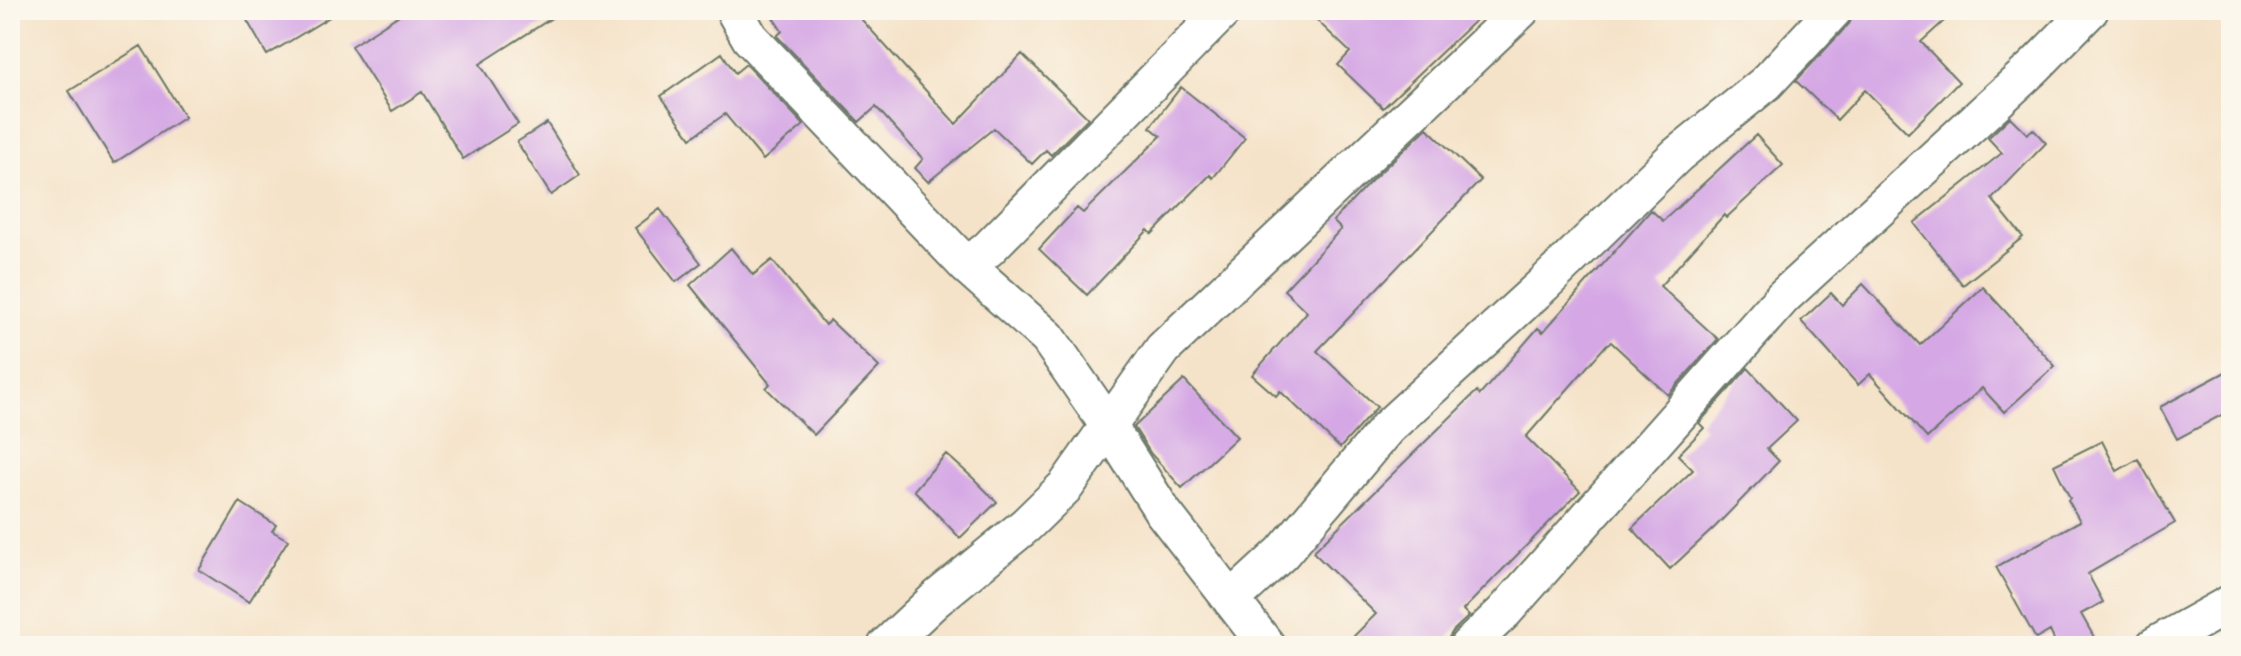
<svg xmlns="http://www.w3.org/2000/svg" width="2241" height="656" font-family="Delius,sans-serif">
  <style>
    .building { fill: #d5a8e5 }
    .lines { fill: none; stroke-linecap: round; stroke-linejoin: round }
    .minor-casing { stroke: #6a7768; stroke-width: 40 }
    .minor { stroke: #fff; stroke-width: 36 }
  </style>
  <rect width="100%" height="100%" fill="#fbf7ec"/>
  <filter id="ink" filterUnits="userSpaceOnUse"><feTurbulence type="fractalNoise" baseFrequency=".0125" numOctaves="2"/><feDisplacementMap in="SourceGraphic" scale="16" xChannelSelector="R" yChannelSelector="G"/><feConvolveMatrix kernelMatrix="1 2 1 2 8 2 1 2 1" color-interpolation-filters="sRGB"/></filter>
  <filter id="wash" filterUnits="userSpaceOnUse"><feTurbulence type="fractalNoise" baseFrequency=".006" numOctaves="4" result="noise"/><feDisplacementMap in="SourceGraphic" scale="32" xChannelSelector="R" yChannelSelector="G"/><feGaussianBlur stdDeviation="1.8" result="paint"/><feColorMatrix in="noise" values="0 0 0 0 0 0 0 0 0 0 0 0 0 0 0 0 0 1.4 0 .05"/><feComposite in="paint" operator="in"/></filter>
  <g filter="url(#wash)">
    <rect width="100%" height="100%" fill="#f5e3c9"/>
    <g id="blocks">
      <!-- building -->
      <path class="building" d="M 241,10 L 341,10 L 267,55 Z
        M 407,10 L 564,10 L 480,64 L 518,124 L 463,159 L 422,92 L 392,111 L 351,46 Z
        M 768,10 L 853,10 L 956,124 L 1022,54 L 1088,118 L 1051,155 L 1046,150 L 1032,164 L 994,128 L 928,182 L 915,168 L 923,159 L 876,107 L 859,122 L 777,36 L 782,31 Z
        M 1306,10 L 1486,10 L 1383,108 L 1338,65 L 1350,52 Z
        M 1856,10 L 1956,10 L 1921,42 L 1959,82 L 1908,133 L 1865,90 L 1837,120 L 1796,81 L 1849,24 Z
        M 141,46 L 185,117 L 114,163 L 69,91 Z
        M 722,53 L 735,73 L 746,64 L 804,125 L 763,160 L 725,114 L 691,138 L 661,96 Z
        M 1181,87 L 1245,138 L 1213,178 L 1210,175 L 1152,234 L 1148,230 L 1087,295 L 1039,249 L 1077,208 L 1083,213 L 1161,136 L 1150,127 Z
        M 2010,117 L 2027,134 L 2033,129 L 2046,143 L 1992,199 L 2023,237 L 1963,285 L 1914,223 L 2002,153 L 1988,138 Z
        M 547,123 L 580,175 L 551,195 L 517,142 Z
        M 1427,128 L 1481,180 L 1317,351 L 1377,407 L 1340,448 L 1280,391 L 1276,396 L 1252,375 L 1307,312 L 1284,290 L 1341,229 L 1333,221 L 1375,177 Z
        M 1756,135 L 1783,165 L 1726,218 L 1724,215 L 1660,286 L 1718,339 L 1668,395 L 1611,342 L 1607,344 L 1526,437 L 1580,491 L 1463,610 L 1469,616 L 1453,631 L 1448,639 L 1448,646 L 1344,646 L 1376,614 L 1313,552 L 1477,391 L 1480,395 L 1538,328 L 1543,332 L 1651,210 L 1663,221 Z
        M 660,209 L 701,263 L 676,282 L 635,228 Z
        M 731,248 L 753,275 L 772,260 L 825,325 L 830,320 L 879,367 L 814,435 L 766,388 L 770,384 L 690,285 Z
        M 1863,284 L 1920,345 L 1983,287 L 2055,366 L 2004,412 L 1982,388 L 1927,438 L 1870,374 L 1858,385 L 1801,321 L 1831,293 L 1842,305 Z
        M 1748,368 L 1797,421 L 1767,449 L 1779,461 L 1715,527 L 1670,569 L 1632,528 L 1693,470 L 1678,455 L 1704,428 L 1699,423 Z
        M 2231,369 L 2231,410 L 2177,439 L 2160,407 Z
        M 1184,380 L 1237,437 L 1182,488 L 1151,454 L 1134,427 Z
        M 2102,441 L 2117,471 L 2138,459 L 2175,523 L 2088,574 L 2103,602 L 2081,614 L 2094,637 L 2077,646 L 2057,646 L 2050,631 L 2036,639 L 1996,567 L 2080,521 L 2068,500 L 2070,498 L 2054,465 Z
        M 946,454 L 973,478 L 997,502 L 960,538 L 914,490 Z
        M 240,502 L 276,525 L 272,531 L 288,540 L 249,602 L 199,570 Z"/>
    </g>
  </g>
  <g filter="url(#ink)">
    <use href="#blocks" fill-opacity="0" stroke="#6a7768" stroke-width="2"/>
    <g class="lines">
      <!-- minor casing -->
      <g class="minor-casing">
        <path id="minor" d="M 734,10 L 750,38 L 967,266 L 1048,338 L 1108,425 L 1163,512 L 1267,646
          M 967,266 L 988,249 L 1224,10
          M 1231,600 L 1282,553 L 1387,428 L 1544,284 L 1677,155 L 1766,83 L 1834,10
          M 886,646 L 936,599 L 1026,525 L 1066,486 L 1163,349 L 1521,10
          M 1468,646 L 1504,612 L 1783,297 L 2034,67 L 2090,10
          M 2154,646 L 2231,603"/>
      </g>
      <!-- minor -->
      <use href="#minor" class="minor"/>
    </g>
  </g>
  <!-- margin -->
  <rect width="2241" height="656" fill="none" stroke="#fbf7ec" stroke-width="40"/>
</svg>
